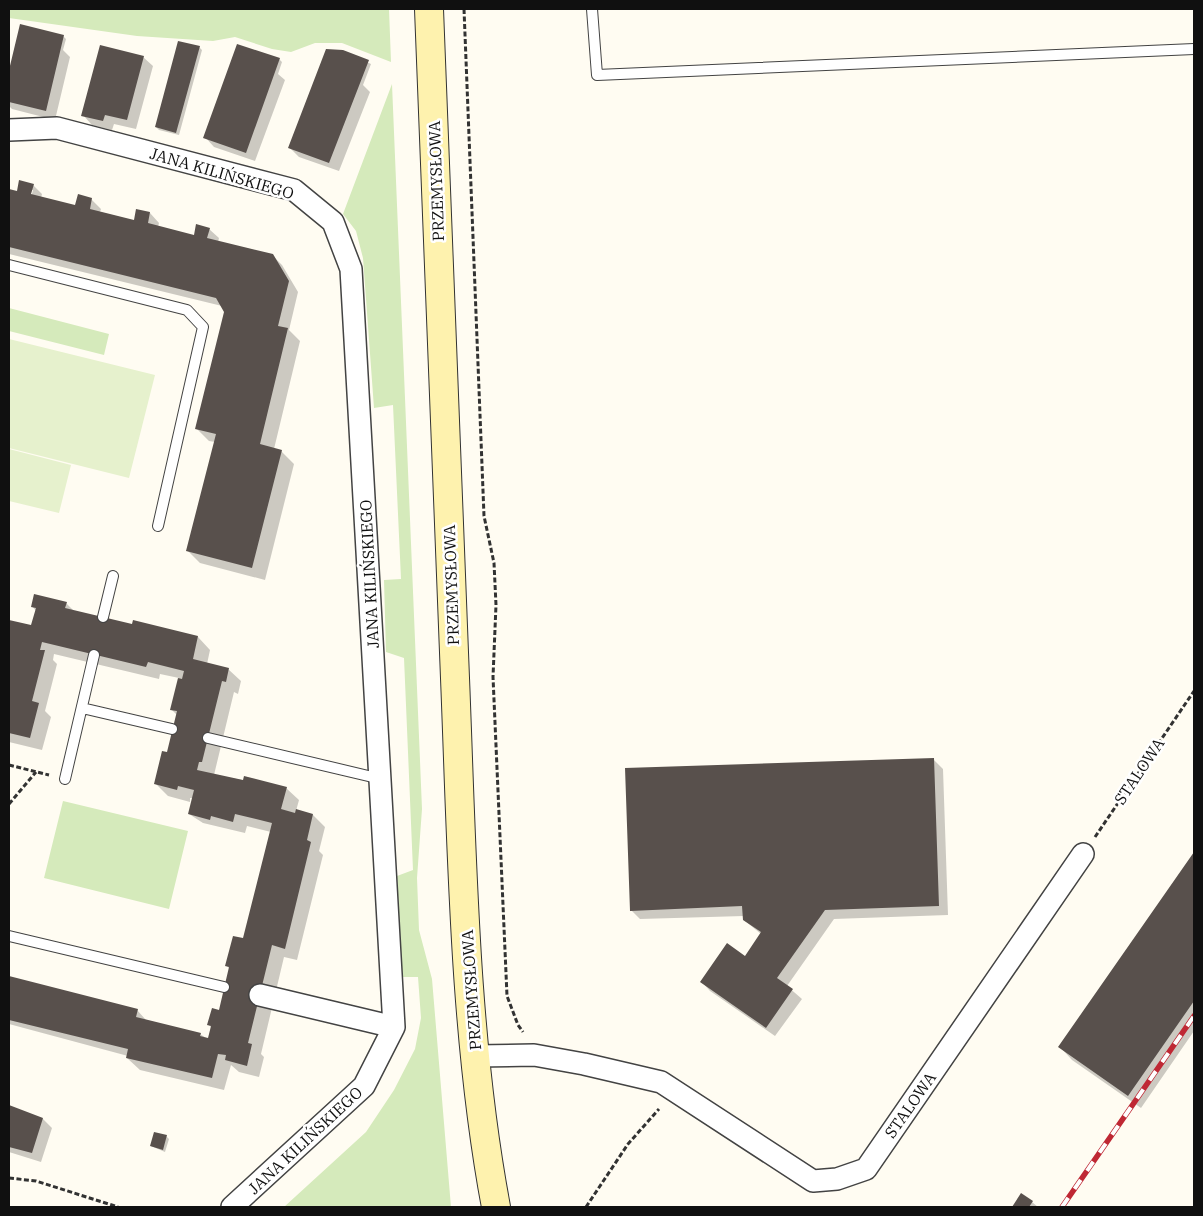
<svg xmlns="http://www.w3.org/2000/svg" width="1203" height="1216" font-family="'IBM Plex Serif',serif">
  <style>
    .green { fill: #d5eabb }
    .pitch { fill: #e6f1cd }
    .shadow { fill: #0003; fill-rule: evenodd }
    .building { fill: #58504c }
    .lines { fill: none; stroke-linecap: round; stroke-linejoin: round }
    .lane-casing { stroke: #434343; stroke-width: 12 }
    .street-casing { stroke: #434343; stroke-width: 24 }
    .secondary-casing { stroke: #323232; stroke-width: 30 }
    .path { stroke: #323232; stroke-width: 3; stroke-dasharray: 5 2.5; stroke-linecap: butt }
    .lane { stroke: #fff; stroke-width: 10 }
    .street { stroke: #fff; stroke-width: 21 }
    .secondary { stroke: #fef2ae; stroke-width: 28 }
    .rail-casing { stroke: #bf2834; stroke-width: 5.5 }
    .rail { stroke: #fff; stroke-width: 4; stroke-dasharray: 11; stroke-linecap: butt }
    .labels { text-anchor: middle; stroke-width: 5; stroke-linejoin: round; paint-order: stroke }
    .street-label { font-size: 16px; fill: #101010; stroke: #fff }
  </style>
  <rect width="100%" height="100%" fill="#fffcf2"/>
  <!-- green -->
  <path class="green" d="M 9,9 L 389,9 L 391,62 L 342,43 L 315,43 L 291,52 L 272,49 L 235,37 L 213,41 L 137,36 L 9,18 Z
    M 392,84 L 422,809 L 417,878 L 419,930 L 432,979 L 451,1207 L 284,1207 L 366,1132 L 394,1090 L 415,1049 L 421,1018 L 418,977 L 402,977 L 397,876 L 413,870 L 404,658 L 386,652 L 384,580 L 401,579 L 393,405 L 374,408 L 363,258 L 356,231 L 343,214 Z
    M 9,308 L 109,334 L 104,355 L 9,331 Z
    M 63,801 L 188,831 L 169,909 L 44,878 Z"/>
  <!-- pitch -->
  <path class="pitch" d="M 9,339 L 155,375 L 129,478 L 9,448 Z
    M 9,449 L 71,465 L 59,513 L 9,501 Z"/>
  <!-- shadow -->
  <path class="shadow" d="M 21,26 L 63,36 L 66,39 L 63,50 L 70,57 L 55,120 L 12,109 L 9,106 L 9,76 Z
    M 199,47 L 202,50 L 179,135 L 159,130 L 156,127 Z
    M 343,51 L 371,64 L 363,85 L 370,92 L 339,171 L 299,157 L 290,148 Z
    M 143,57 L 153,66 L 136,129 L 114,124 L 112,130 L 92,125 L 83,115 Z
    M 279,59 L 282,62 L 278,74 L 285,80 L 255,161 L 214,147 L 205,137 Z
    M 33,185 L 42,194 L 41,198 L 76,206 L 91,199 L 101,209 L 100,212 L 135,221 L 137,210 L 150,213 L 159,223 L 158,227 L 195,237 L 209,229 L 219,238 L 218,242 L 272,255 L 282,265 L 298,292 L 289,330 L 300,341 L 274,449 L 281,451 L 294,464 L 265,580 L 200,563 L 188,551 L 215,442 L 209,441 L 196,428 L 226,311 L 222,306 L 9,254 L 9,190 L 18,192 ZM 31,190 L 33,190 L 30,201 Z
    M 66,603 L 75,612 L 133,626 L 198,637 L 210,650 L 207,664 L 228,669 L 241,681 L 238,694 L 234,692 L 214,775 L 286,788 L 299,800 L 296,811 L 313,815 L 325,827 L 319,851 L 323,855 L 297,960 L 284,957 L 261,1054 L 264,1057 L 259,1077 L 239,1072 L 231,1065 L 224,1090 L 140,1070 L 127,1058 L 128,1056 L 9,1024 L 9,978 L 137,1010 L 146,1020 L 200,1034 L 209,1040 L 212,1028 L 209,1025 L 220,1011 L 230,969 L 227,966 L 244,940 L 271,832 L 247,826 L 245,833 L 203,823 L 189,814 L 193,798 L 190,798 L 190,802 L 168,796 L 156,784 L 168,754 L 177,715 L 171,709 L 179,678 L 160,674 L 159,679 L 54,654 L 53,660 L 57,664 L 45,711 L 51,717 L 42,750 L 9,742 L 10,621 L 32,626 L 36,611 L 32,606 Z
    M 933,759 L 943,769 L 948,915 L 834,919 L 787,986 L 802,999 L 775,1036 L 710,991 L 701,981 L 745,957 L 761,934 L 744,920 L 744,916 L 640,919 L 631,910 Z
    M 1194,854 L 1194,1031 L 1141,1108 L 1072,1060 L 1060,1047 Z
    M 9,1107 L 43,1119 L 52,1128 L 41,1162 L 9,1152 Z
    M 166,1136 L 169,1139 L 165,1152 L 151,1146 Z
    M 1021,1195 L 1032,1202 L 1038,1207 L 1014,1207 Z"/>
  <!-- building -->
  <path class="building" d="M 20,24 L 64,35 L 46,111 L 9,102 L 9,70 Z
    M 178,41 L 200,46 L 176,133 L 155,127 Z
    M 237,44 L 280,58 L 246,153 L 203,138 Z
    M 100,45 L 144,56 L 127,120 L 105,115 L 103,121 L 81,116 Z
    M 326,49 L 343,50 L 369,60 L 329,163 L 288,148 Z
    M 19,180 L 34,184 L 31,194 L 75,205 L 78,194 L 92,198 L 90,209 L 134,220 L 136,209 L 150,212 L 148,223 L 194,235 L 196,224 L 210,228 L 207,238 L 273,254 L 289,281 L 278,326 L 288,328 L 260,444 L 282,450 L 252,568 L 186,551 L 216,434 L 195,429 L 224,312 L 216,298 L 9,247 L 9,189 L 17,191 Z
    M 34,594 L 67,602 L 65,608 L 132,624 L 133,620 L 198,636 L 193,659 L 229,668 L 226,682 L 222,681 L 202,762 L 199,762 L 197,770 L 243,780 L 244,776 L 287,787 L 281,809 L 295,813 L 296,809 L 313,814 L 307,840 L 311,842 L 285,949 L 272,945 L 248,1043 L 252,1044 L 247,1066 L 225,1060 L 226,1055 L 218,1054 L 212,1078 L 126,1058 L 128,1049 L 9,1020 L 9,976 L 138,1009 L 136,1017 L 201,1033 L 200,1036 L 208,1038 L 211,1026 L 207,1025 L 212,1008 L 219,1010 L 229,967 L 225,966 L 233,936 L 243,938 L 272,823 L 235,814 L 233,822 L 211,816 L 210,820 L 188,814 L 194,790 L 178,786 L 177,790 L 154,784 L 162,751 L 167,752 L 177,711 L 170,710 L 178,678 L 182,679 L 184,671 L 148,662 L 146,667 L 42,642 L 40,650 L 45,650 L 32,701 L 39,703 L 30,738 L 9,733 L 9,620 L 31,625 L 36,608 L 31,607 Z
    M 934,758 L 939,906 L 825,910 L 777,978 L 793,989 L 766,1028 L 700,982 L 727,943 L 745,956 L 761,932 L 743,920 L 742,906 L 630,911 L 625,768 Z
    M 1194,852 L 1194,1001 L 1128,1096 L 1058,1047 Z
    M 9,1105 L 43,1118 L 32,1153 L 9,1147 Z
    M 154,1132 L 167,1135 L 163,1150 L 150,1146 Z
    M 1021,1193 L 1033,1201 L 1029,1207 L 1012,1207 Z"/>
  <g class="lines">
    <!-- lane casing -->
    <g class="lane-casing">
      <path id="lane" d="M 592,9 L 597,75 L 1194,49
        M 9,265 L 187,310 L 203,327 L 158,526
        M 103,617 L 113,576
        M 82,708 L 172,729
        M 208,738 L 381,779
        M 65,779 L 94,655
        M 9,936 L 224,987"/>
    </g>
    <!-- street casing -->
    <g class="street-casing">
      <path id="street" d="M 9,130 L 57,128 L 294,190 L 333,222 L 351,269 L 394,1027 L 364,1086 L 232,1207
        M 260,995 L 394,1027
        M 476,1056 L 534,1055 L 584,1064 L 661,1082 L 813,1181 L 837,1179 L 866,1169 L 1083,854"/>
    </g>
    <!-- secondary casing -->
    <g class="secondary-casing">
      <path id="secondary" d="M 429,9 C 437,232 446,455 455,678 C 462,852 464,1037 496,1207"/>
    </g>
    <!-- path -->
    <path class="path" d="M 464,9 L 484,516 L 494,563 L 496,605 L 493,677 L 507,996 L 518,1025 L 523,1032
      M 9,765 L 49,775
      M 9,804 L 36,772
      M 1095,837 L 1194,691
      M 9,1178 L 36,1181 L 118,1207
      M 586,1207 L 628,1144 L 659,1109"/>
    <!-- lane -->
    <use href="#lane" class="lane"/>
    <!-- street -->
    <use href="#street" class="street"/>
    <!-- secondary -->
    <use href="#secondary" class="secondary"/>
    <!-- rail casing -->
    <g class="rail-casing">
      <path id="rail" d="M 1062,1207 L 1194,1016"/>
    </g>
    <!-- rail -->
    <use href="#rail" class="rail"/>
  </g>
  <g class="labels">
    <!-- street labels -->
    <g class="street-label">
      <text transform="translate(222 173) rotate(16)" y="6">JANA KILIŃSKIEGO</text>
      <text transform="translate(436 181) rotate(-92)" y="6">PRZEMYSŁOWA</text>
      <text transform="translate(369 574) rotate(-93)" y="6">JANA KILIŃSKIEGO</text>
      <text transform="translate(451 585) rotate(-92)" y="6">PRZEMYSŁOWA</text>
      <text transform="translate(1139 771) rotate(-56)" y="6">STALOWA</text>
      <text transform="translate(471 990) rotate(-94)" y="6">PRZEMYSŁOWA</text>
      <text transform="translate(910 1105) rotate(-55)" y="6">STALOWA</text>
      <text transform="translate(305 1140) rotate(-43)" y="6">JANA KILIŃSKIEGO</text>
    </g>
  </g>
  <!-- border -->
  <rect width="1203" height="1216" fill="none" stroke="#101010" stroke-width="20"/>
</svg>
